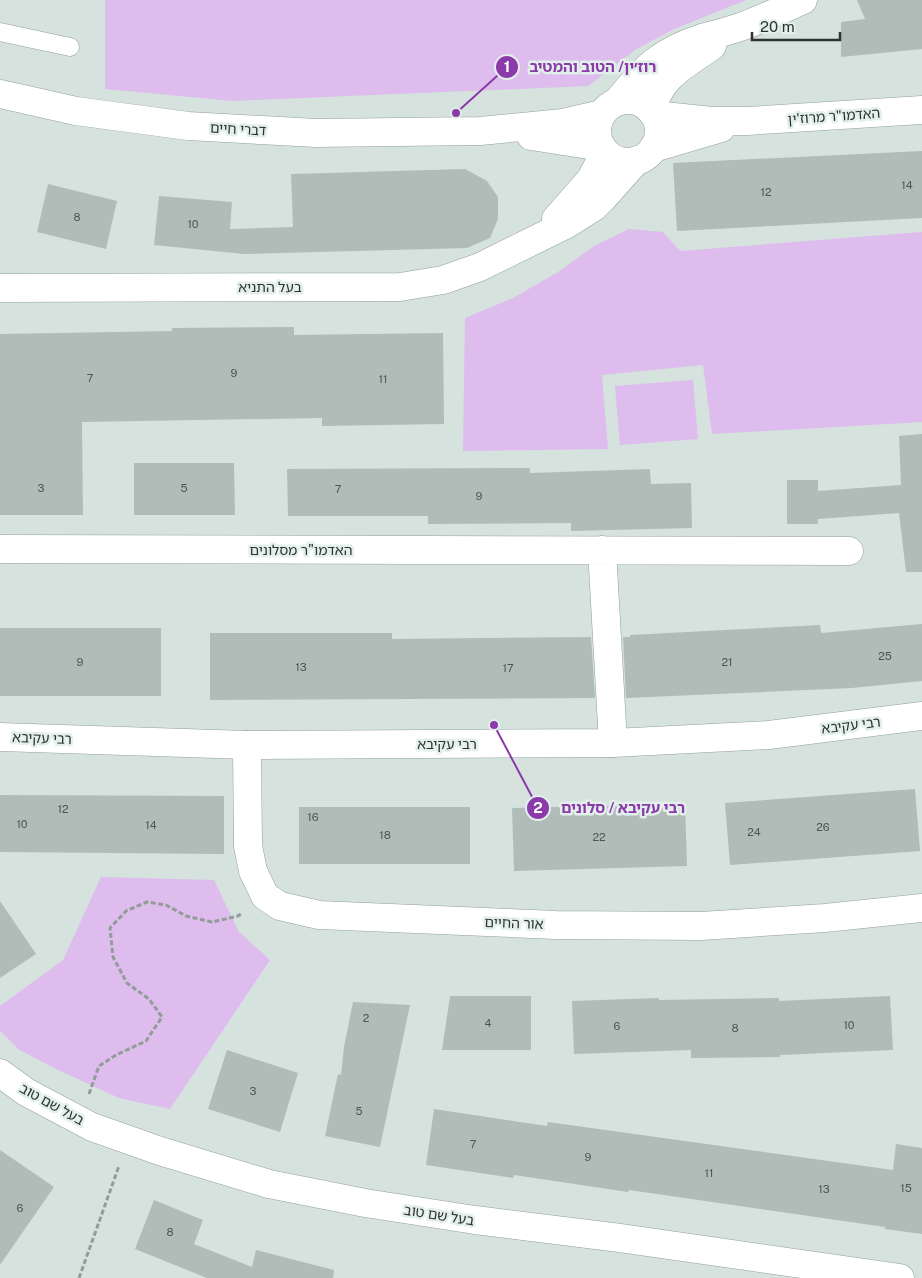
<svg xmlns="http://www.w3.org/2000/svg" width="922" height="1278" font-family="'Public Sans','Noto Sans Hebrew',sans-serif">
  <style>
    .green { fill: #debced }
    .building { fill: #afbcb8 }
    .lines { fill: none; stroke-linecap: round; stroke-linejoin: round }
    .lane-casing { stroke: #939f9c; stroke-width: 19 }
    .street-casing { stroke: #939f9c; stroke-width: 29 }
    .secondary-casing { stroke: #939f9c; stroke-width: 29 }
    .path { stroke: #929c99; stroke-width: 3; stroke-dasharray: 5 2.5; stroke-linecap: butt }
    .lane { stroke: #fff; stroke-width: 18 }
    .street { stroke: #fff; stroke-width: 28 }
    .secondary { stroke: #fff; stroke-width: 28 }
    .labels { text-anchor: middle; stroke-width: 5; stroke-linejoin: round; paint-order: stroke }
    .number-label { font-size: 11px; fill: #4e5554 }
    .street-label { font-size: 14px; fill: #2e3332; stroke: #e2efeb }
    .leader { fill: none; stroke: #8b3aa9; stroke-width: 2 }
    .callout-dot { fill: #8b3aa9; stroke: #e2efeb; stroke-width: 2 }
    .mark-label { font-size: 15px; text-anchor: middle; font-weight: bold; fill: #fff }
    .callout-label { font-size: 15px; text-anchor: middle; font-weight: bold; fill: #8b3aa9; stroke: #e2efeb; stroke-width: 5; stroke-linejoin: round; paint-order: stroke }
  </style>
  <rect width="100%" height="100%" fill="#d5e2de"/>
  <!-- green -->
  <path class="green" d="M 105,0 L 746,0 L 672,30 L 635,50 L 588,86 L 233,101 L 105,89 Z
    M 629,229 L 663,232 L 680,251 L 922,232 L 922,422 L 712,434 L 703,365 L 602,375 L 608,449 L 463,451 L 465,318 L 513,298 L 558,272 L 594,246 Z
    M 693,380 L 698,439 L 620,445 L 615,386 Z
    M 101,877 L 214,880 L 239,932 L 270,960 L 170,1109 L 119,1098 L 56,1069 L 18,1049 L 0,1031 L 0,1006 L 63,960 Z"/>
  <!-- building -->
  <path class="building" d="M 857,0 L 922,0 L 922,49 L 841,57 L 841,22 L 865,19 Z
    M 922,151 L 922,218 L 677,231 L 673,163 Z
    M 465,169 L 487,181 L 498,197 L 498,219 L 490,238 L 467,248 L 244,254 L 154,245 L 159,196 L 232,202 L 230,229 L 293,227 L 291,174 Z
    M 48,184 L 117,201 L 106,249 L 37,232 Z
    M 294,327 L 294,335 L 443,333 L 444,424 L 322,426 L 322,418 L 82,422 L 83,515 L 0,515 L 0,334 L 172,331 L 172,328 Z
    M 922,434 L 922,572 L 906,572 L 899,513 L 818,519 L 818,524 L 787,524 L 787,480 L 818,480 L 818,491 L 901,485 L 899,436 Z
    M 134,463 L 234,463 L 235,515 L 134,515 Z
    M 530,468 L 530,473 L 650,469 L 651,484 L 691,483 L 692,528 L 571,531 L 571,523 L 428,524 L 428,516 L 288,516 L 287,469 Z
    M 922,624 L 922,681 L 852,688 L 626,698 L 623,637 L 630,637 L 630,635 L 820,625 L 821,633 Z
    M 0,628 L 161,628 L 161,696 L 0,696 Z
    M 210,633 L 392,633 L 392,639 L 591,637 L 595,698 L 210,700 Z
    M 915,789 L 920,851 L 730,865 L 725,803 Z
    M 0,795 L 224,796 L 224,854 L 0,852 Z
    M 685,804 L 687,866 L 514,871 L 512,808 Z
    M 299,807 L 470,807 L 470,864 L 299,864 Z
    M 0,901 L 36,954 L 0,978 Z
    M 450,996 L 531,996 L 531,1050 L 442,1050 Z
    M 890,996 L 893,1050 L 780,1055 L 780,1057 L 691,1058 L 691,1050 L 574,1054 L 572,1001 L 659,998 L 659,1000 L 779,998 L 779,1001 Z
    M 353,1002 L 410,1005 L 380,1147 L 325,1136 L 338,1074 L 341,1075 L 344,1047 Z
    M 227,1050 L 298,1073 L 280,1132 L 208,1109 Z
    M 434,1109 L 547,1126 L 548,1122 L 893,1170 L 896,1144 L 922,1148 L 922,1234 L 885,1229 L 885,1227 L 629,1190 L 628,1192 L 514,1175 L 513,1178 L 426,1165 Z
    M 0,1150 L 54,1187 L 0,1265 Z
    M 154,1200 L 203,1220 L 194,1244 L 252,1267 L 256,1250 L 334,1270 L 333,1278 L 207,1278 L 135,1249 Z"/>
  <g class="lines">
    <!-- lane casing -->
    <g class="lane-casing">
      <path id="lane" d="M 0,32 L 70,47"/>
    </g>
    <!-- street casing -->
    <g class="street-casing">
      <path id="street" d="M 618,101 C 644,68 661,51 702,38 C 716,34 730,31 743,26 C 763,19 783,9 803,0
        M 651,111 C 661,75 684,66 712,46
        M 556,219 L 591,179 L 605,152
        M 0,288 L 400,287 L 443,280 L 480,267 L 567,224 L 594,207 L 604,197 L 637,160
        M 0,549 L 849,551
        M 602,550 L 613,743
        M 247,745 L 248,846 L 253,871 L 265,896 L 280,906 L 319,915 L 556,925 L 701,926 L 825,918 L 922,908
        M 0,1073 L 26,1092 L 92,1127 L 160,1151 L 269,1184 L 365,1203 L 475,1220 L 620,1238 L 900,1278"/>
    </g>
    <!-- secondary casing -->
    <g class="secondary-casing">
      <path id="secondary" d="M 0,94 L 76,111 L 188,126 L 316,133 L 480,131 L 563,123 L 602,114
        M597 131a31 31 0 1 1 62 0a31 31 0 1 1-62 0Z
        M 654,115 L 712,121 L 747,121 L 922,110
        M 531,136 L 602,147
        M 653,148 L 721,128
        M 0,737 L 247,745 L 613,743 L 769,735 L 922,716"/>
    </g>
    <!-- path -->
    <path class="path" d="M 89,1094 L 99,1066 L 116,1055 L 146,1041 L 162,1017 L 149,999 L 127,983 L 113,957 L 110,928 L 126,911 L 147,902 L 166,905 L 186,916 L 212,922 L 238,916 L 242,913
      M 79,1278 L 119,1166"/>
    <!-- lane -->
    <use href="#lane" class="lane"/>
    <!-- street -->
    <use href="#street" class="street"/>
    <!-- secondary -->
    <use href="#secondary" class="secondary"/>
  </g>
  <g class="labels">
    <!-- number labels -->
    <g class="number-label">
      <text x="907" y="189">14</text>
      <text x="766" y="196">12</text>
      <text x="77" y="221">8</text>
      <text x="193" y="228">10</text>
      <text x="234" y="377">9</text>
      <text x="90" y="382">7</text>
      <text x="383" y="383">11</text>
      <text x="41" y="492">3</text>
      <text x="184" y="492">5</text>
      <text x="338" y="493">7</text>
      <text x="479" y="500">9</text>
      <text x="885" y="660">25</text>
      <text x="80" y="666">9</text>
      <text x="727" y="666">21</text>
      <text x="301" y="671">13</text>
      <text x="508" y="672">17</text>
      <text x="63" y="813">12</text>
      <text x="313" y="821">16</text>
      <text x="22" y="828">10</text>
      <text x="151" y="829">14</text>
      <text x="823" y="831">26</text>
      <text x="754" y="836">24</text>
      <text x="385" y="839">18</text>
      <text x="599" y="841">22</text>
      <text x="366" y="1022">2</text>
      <text x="488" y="1027">4</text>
      <text x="849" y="1029">10</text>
      <text x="617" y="1030">6</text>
      <text x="735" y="1032">8</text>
      <text x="253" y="1095">3</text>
      <text x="359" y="1115">5</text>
      <text x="473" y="1148">7</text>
      <text x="588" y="1161">9</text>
      <text x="709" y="1177">11</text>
      <text x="906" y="1192">15</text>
      <text x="824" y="1193">13</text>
      <text x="20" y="1212">6</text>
      <text x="170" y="1236">8</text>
    </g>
    <!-- street labels -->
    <g class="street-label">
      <text transform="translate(834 116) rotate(-4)" y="5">האדמו"ר מרוז'ין</text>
      <text transform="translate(238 129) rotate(3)" y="5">דברי חיים</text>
      <text x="270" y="292">בעל התניא</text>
      <text x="301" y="555">האדמו"ר מסלונים</text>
      <text transform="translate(851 725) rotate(-7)" y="5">רבי עקיבא</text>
      <text transform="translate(42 738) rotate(2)" y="5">רבי עקיבא</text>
      <text x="447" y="749">רבי עקיבא</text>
      <text transform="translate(514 923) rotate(2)" y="5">אור החיים</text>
      <text transform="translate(52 1104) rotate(29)" y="5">בעל שם טוב</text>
      <text transform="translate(439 1215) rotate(9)" y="5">בעל שם טוב</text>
    </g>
  </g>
  <!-- callouts -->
  <path class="leader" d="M456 113L507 67M494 725L538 808"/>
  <g class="callout-dot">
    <circle cx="456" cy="113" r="5"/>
    <circle cx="494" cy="725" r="5"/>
    <circle cx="507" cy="67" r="12"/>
    <circle cx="538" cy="808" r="12"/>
  </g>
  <g class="mark-label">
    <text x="507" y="72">1</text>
    <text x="538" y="813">2</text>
  </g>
  <g class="callout-label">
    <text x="593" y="72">רוז׳ין/ הטוב והמטיב</text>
    <text x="623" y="813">רבי עקיבא / סלונים</text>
  </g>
  <!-- scale -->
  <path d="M752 32v8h88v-8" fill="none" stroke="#2e3332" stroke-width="2.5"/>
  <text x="760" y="32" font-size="15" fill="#2e3332" stroke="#e2efeb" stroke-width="4" paint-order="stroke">20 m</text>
</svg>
